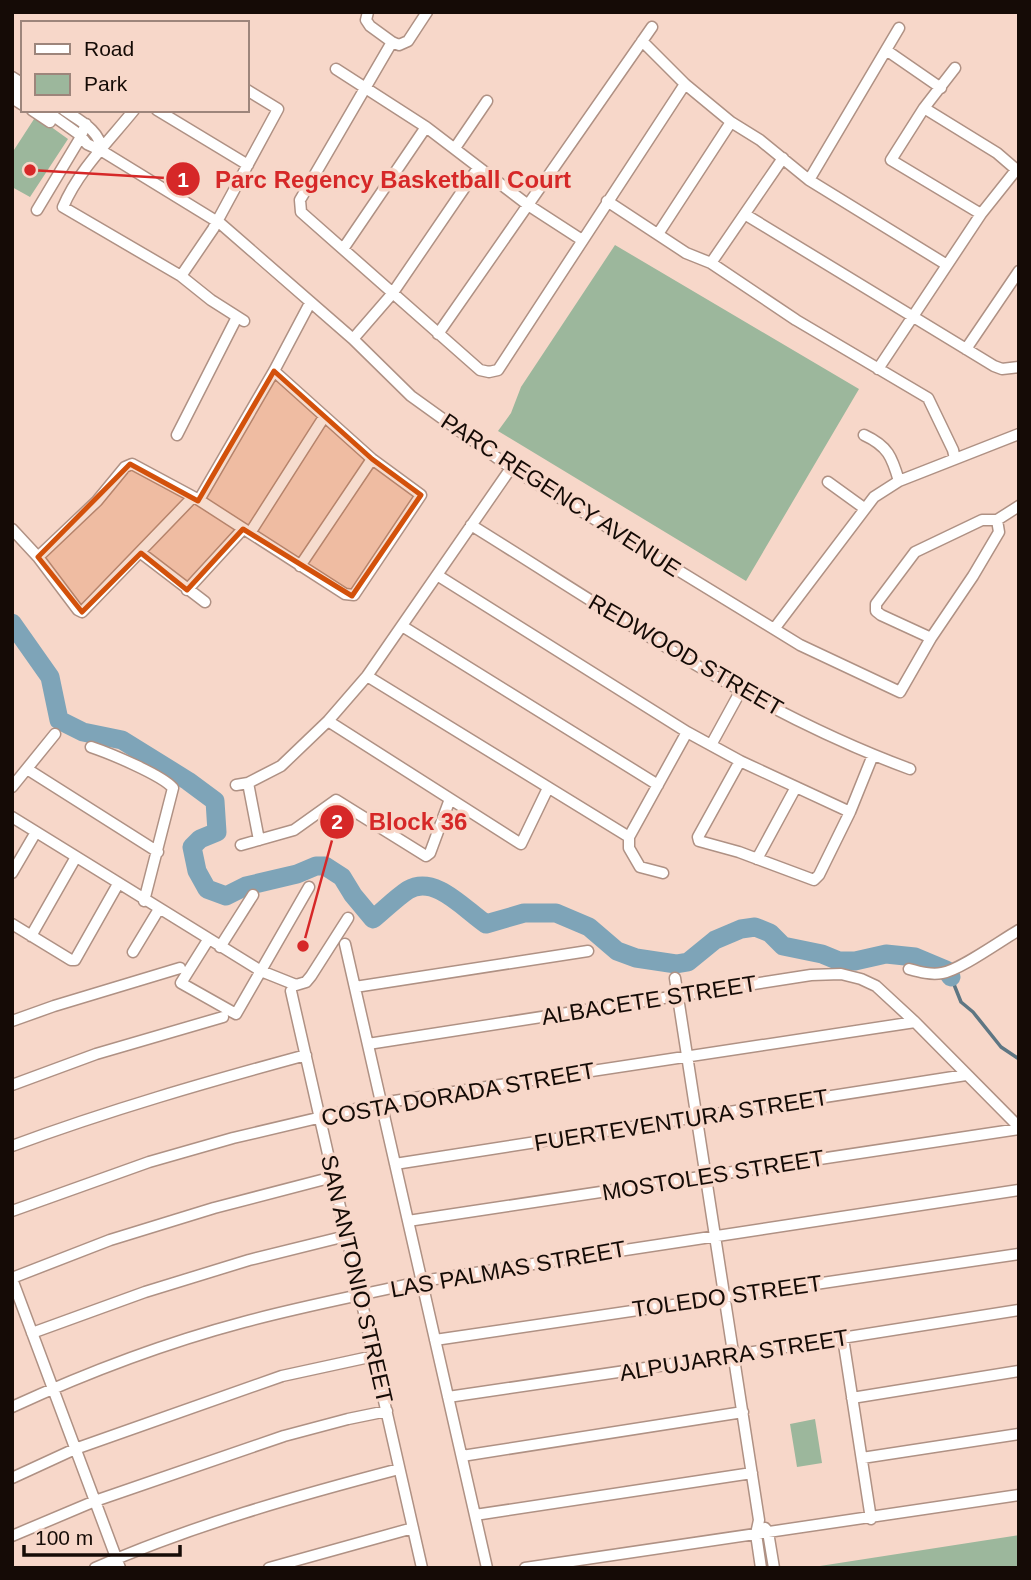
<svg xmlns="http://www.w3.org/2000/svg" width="1031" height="1580" font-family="Helvetica,sans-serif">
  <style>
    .green { fill: #9cb79c }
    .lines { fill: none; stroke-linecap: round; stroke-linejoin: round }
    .stream { stroke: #5e7683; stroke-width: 3.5 }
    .river { stroke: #7ea4b8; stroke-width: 19 }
    .street-casing { stroke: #af9184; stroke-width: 13 }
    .street { stroke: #fff; stroke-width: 10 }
    .marked { fill: #d3510b; fill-opacity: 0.2; stroke: #d3510b; stroke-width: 5; stroke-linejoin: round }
    .labels { text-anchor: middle; stroke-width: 7; stroke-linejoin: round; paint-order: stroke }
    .street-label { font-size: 23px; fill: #150b06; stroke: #f7d7c9 }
    .leader { fill: none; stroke: #d62828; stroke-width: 2.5 }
    .callout-dot { fill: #d62828; stroke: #f7d7c9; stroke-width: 2.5 }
    .mark-label { font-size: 21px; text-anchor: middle; font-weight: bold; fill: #fff }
    .callout-label { font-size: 24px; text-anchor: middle; font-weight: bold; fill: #d62828; stroke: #f7d7c9; stroke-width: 7; stroke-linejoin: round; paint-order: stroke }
  </style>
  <rect width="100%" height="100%" fill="#f7d7c9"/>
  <!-- green -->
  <path class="green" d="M 36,116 L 68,139 L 30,197 L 12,187 L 12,153 Z
    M 615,245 L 859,389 L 746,581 L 498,431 L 511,413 L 521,387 Z
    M 815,1419 L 822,1463 L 797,1467 L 790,1424 Z
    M 1019,1535 L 1019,1568 L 807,1568 Z"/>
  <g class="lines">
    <!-- stream -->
    <path class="stream" d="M 951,977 L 961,1002 L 973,1012 L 1001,1047 L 1019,1059"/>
    <!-- river -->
    <path class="river" d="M 12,623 L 50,677 L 59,720 L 83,732 L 122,740 L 188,781 L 215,801 L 217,832 L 200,839 L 192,847 L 197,871 L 207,889 L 226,896 L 246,886 L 297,874 L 316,866 L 325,866 L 342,877 L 353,895 L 373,919 C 384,910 396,898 408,890 C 435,874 465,910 486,924 L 524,913 L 556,913 L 589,927 L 617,951 L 636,958 L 676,964 L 688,962 L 715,940 L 741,929 L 755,927 L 770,933 L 783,946 L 822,954 L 839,961 L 855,961 L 886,954 L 915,957 L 946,970 L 951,977"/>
    <!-- street casing -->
    <g class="street-casing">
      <path id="street" d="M 368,12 L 366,20 L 370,26 L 392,42
        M 427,12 L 408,41 L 399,45 L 392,42 L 300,200 L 301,212 L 480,370 L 489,372 L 498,370 L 685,84
        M 642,41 L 685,84 L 731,122 L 760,140 L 809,180 L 947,265
        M 886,50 L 941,88
        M 955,68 L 924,108 L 891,160 L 981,214
        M 336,69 L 426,127 L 528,205 L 582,240
        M 12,77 L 23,84
        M 12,88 L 23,95
        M 12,98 L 23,105
        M 924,108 L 997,153 L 1019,172
        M 32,110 L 50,122
        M 45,110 L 80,135 L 87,144 L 102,151 L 221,224 L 353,339 L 411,396 L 511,468 L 774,629 L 874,497 L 899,481 L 1019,434
        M 64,110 C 80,121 100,130 102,151
        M 134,110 C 109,141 78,171 63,207 L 181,276 L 211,300 L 244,321
        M 157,110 L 248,165
        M 455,148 L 487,101
        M 809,180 L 899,28
        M 607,201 L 686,253 L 711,263 L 796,320 L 928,398 L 953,450 L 955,459
        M 37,210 L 79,140 L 86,124
        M 746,215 L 994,366 L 1002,369 L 1019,367
        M 658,234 L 731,122
        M 343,249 L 426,127
        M 711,263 L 783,158
        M 181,276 L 213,229 L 278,109 L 247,90
        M 438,334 L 652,27
        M 353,339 L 392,294 L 478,168
        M 966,349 L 1019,271
        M 878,369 L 981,214 L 1016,170
        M 177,435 L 237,317
        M 864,435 C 888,446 892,457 899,481
        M 828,482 L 864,508
        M 199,500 L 274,371 L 310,303
        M 471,525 C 613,613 752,711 910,769
        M 12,529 L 38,557 L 78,610 L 82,612 L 192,498
        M 250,533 L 324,417
        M 141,553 L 205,602
        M 38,557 L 97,501 L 125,467 L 132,464 L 199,500 L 345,594 L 354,595 L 421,495 L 372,459 L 274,371
        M 300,566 L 372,459
        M 437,575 L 687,732 L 740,761 L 850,812
        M 187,590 L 243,529
        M 402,626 L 658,785
        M 774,629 L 800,645 L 900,692 L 931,638 L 973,576 L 999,532 L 997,520
        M 931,638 L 881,615 L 876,611 L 876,604 L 915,552 L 982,520 L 997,520 L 1019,506
        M 367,676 L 629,837
        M 328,721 L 521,844 L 548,788
        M 711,745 L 740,692
        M 91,747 C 109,753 162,775 173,788 L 144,901
        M 740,761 L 698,837 L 699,841 L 739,852 L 814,880 L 819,875 L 850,812 L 873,755
        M 27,769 L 158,852
        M 248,783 L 259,840
        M 236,785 L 248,783 L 281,766 L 328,721 L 367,676 L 511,468
        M 12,787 L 55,734
        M 12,817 L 261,971 L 296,985 L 306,982 L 311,976 L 348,918
        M 241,845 L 294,830 L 336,800 L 426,856 L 430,853 L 450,799
        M 757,859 L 796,787
        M 12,873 L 36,832
        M 663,873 L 640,867 L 629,848 L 629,837 L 687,732
        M 12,924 L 71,960 L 75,960 L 118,884
        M 31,936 L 76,857
        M 208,940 L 181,983 L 236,1014 L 309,887
        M 345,944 L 487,1568
        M 220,947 L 253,895
        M 133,952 L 159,909
        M 909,969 C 920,972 931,975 942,973 C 960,970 1000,941 1019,930
        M 675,978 L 759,1520 L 756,1534 L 761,1568
        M 355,987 L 588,951
        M 291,991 L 422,1568
        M 12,1021 L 54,1006 L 180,968
        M 368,1044 L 811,975 L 841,974 L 861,979 L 876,986 L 915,1022 L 1019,1127
        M 12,1085 L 96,1054 L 223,1017
        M 12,1146 C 109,1110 207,1082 306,1055
        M 395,1164 L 966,1075
        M 12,1211 L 149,1162 L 233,1138 L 381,1103 L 915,1022
        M 408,1221 L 1019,1129
        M 12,1278 L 110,1240 L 214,1208 L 333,1177
        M 12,1279 L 120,1568
        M 32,1333 L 145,1292 L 249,1260 L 346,1236
        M 843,1338 L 871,1519
        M 435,1340 L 1019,1254
        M 448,1397 L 734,1355 L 1019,1310
        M 852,1398 L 1019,1371
        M 12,1407 C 86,1373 165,1343 244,1322 C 303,1306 363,1295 422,1281 L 1019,1190
        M 462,1456 L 743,1412
        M 862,1458 L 1019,1434
        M 12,1478 L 75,1449 L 282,1376 L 374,1356
        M 475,1515 L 752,1473
        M 765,1528 L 768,1532 L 774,1568
        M 12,1536 L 95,1501 L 284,1436 L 348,1419 L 387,1411
        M 95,1568 C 193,1525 296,1496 399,1469
        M 269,1568 L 413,1528
        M 525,1568 L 1019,1495"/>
    </g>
    <!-- street -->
    <use href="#street" class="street"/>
  </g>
  <!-- marked area -->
  <path class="marked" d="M 274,371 L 372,459 L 421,495 L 352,596 L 243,529 L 187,590 L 141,553 L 82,612 L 38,557 L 130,464 L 198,501 Z"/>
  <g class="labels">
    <!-- street labels -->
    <g class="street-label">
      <text transform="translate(561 495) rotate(33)" y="8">PARC REGENCY AVENUE</text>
      <text transform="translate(686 655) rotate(30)" y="8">REDWOOD STREET</text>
      <text transform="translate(649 1000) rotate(-9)" y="8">ALBACETE STREET</text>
      <text transform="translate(458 1094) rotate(-10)" y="8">COSTA DORADA STREET</text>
      <text transform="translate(681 1120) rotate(-9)" y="8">FUERTEVENTURA STREET</text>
      <text transform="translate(713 1175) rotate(-9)" y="8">MOSTOLES STREET</text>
      <text transform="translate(508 1269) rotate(-10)" y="8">LAS PALMAS STREET</text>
      <text transform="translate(357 1279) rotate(77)" y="8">SAN ANTONIO STREET</text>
      <text transform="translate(727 1296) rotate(-8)" y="8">TOLEDO STREET</text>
      <text transform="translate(734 1355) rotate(-9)" y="8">ALPUJARRA STREET</text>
    </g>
  </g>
  <!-- callouts -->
  <path class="leader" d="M30 170L183 179M303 946L337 822"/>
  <g class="callout-dot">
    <circle cx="30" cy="170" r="7"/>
    <circle cx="303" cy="946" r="7"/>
    <circle cx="183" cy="179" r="18"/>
    <circle cx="337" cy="822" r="18"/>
  </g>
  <g class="mark-label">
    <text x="183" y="187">1</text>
    <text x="337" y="829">2</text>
  </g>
  <g class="callout-label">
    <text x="393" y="188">Parc Regency Basketball Court</text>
    <text x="418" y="830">Block 36</text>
  </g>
  <!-- border -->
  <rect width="1031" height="1580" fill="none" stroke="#150b06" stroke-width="28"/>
  <!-- legend -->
  <rect x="21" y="21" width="228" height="91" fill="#f7d7c9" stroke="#9d857b" stroke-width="2"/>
  <rect x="35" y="44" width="35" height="10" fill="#ffffff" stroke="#9d857b" stroke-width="2"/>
  <text x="84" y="56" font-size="21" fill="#150b06">Road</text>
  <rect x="35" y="74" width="35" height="21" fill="#9cb79c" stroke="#9d857b" stroke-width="2"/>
  <text x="84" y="91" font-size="21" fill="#150b06">Park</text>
  <!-- scale -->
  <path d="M24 1545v10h156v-10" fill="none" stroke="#150b06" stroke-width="3.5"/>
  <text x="35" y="1545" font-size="21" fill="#150b06" stroke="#f7d7c9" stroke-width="5" paint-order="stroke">100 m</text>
</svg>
